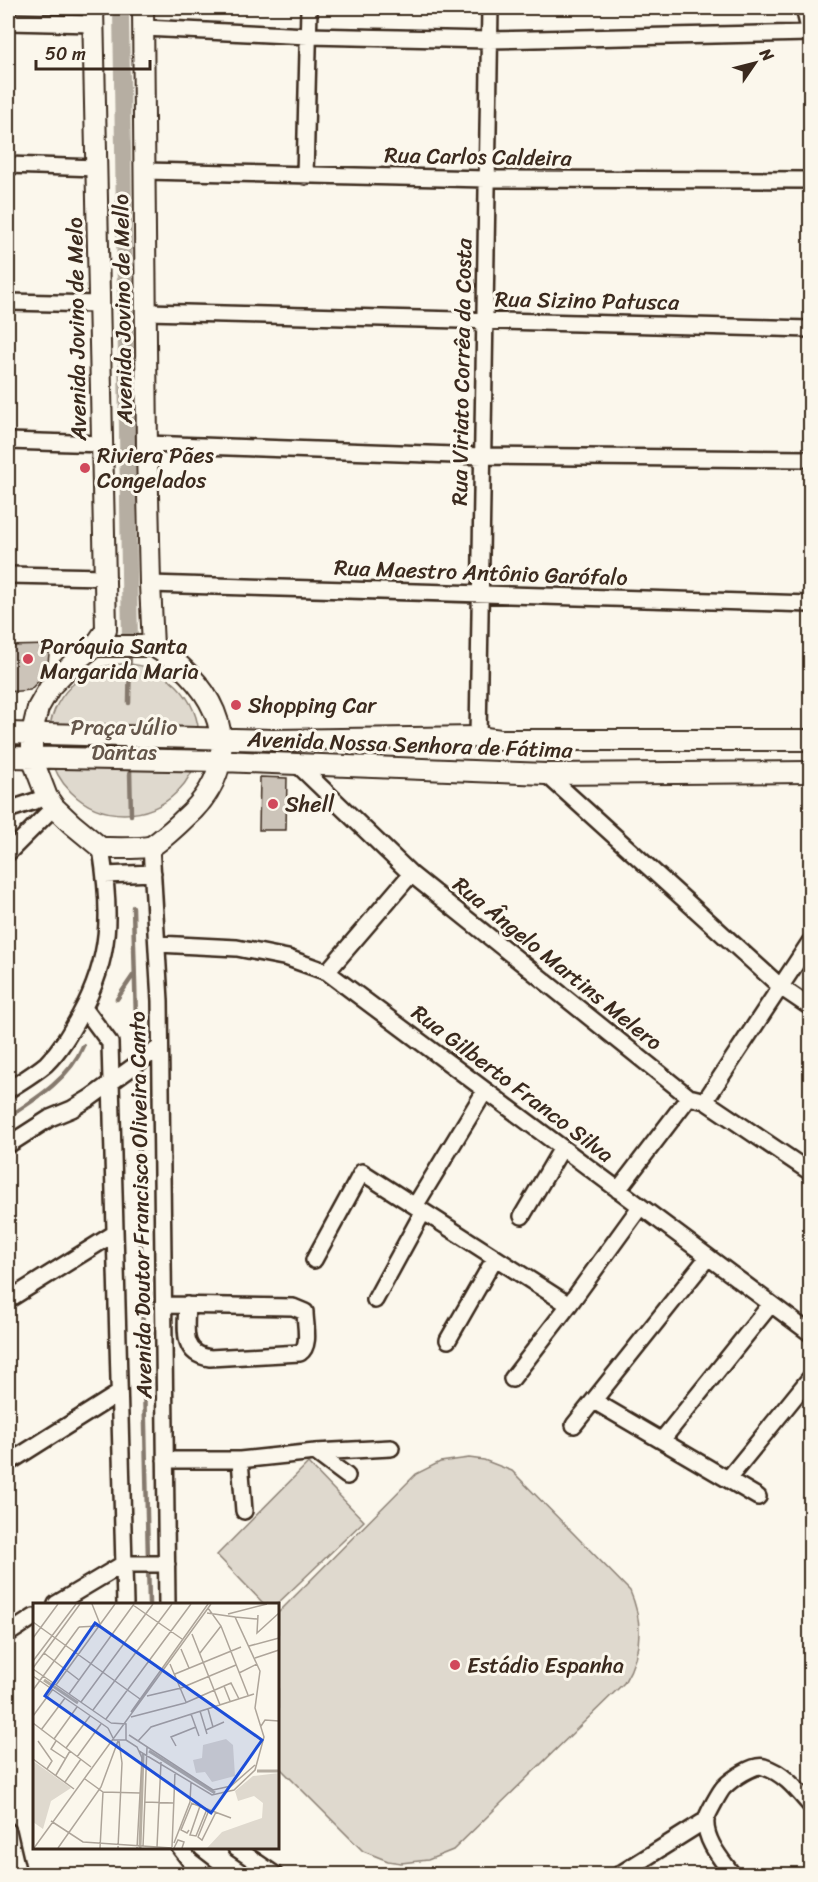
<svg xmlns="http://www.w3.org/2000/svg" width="818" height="1882" font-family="Sriracha,sans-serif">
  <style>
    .green { fill: #dfd9ce; stroke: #8d8276; stroke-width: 1.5 }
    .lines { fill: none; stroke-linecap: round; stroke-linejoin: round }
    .stream { stroke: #85796d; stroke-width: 4.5 }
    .canal { stroke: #b6aea2; stroke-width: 16 }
    .building { fill: #ccc4b9; stroke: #3b2a1e; stroke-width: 1.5 }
    .minor-casing { stroke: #3b2a1e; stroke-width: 20 }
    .major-casing { stroke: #3b2a1e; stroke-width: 24 }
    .minor { stroke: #fbf7ec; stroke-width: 15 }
    .major { stroke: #fbf7ec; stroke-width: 20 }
    .poi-dot { fill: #d1495b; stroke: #fbf7ec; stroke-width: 2 }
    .labels { text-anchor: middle; stroke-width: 6; stroke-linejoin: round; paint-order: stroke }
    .street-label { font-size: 22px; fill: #3b2a1e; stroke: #fbf7ec }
    .poi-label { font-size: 22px; fill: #3b2a1e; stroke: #fbf7ec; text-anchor: start }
    .park-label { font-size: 22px; fill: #64564a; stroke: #fbf7ec }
    .inset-river { fill: none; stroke: #b6aea2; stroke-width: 3 }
    .inset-road { fill: none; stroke: #aea59a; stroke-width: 1.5 }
    .view { fill: #1d4ed8; fill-opacity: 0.15; stroke: #1d4ed8; stroke-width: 3 }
    .inset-edge { fill: none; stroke: #3b2a1e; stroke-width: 3 }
  </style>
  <rect width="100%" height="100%" fill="#fbf7ec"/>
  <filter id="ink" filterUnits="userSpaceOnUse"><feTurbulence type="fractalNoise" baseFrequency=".0167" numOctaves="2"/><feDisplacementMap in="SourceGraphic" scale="12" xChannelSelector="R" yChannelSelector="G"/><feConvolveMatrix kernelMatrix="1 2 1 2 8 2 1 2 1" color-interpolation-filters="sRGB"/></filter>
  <g filter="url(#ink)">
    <!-- green -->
    <path class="green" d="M49 739a75 75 0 1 1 150 0a75 75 0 1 1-150 0Z
      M 469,1458 L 484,1460 L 512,1471 L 630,1591 C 644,1623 642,1653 624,1683 L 453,1850 L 428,1860 L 401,1863 L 388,1861 L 363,1851 L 278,1766 L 278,1613 L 416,1474 L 440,1462 Z
      M 308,1463 L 364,1521 L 277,1604 L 264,1604 L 217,1555 Z"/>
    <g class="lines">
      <!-- stream -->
      <path class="stream" d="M 129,703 L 130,651
        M 130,770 L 131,815
        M 133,907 L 137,1059
        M 117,999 L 134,974
        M 137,1067 L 149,1604
        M 8,1117 C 36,1099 70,1078 83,1046
        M 189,1848 L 202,1862"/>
      <!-- canal -->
      <path class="canal" d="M 121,8 L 130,643"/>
    </g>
    <!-- building -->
    <path class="building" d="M 50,645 L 47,672 L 30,690 L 8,692 L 8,646 Z
      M 260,777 L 287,778 L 286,830 L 259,830 Z"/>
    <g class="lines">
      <!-- minor casing -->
      <g class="minor-casing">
        <path id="minor" d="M 804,8 L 810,33
          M 8,22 L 93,24
          M 144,28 L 308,36 L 489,40 L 810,33
          M 8,165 L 97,168
          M 145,171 L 486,179 L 810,180
          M 305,176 L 309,8
          M 8,302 L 99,304
          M 147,312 L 810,329
          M 8,441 L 103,444
          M 147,444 L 482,456 L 810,459
          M 8,575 L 105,577
          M 150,584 L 810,604
          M 478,737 L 490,8
          M 297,764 L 411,874 L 689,1097 L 705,1101 L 810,1172
          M 546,774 L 782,988 L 810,1007
          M 8,810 L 47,797
          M 151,846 L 160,1001 L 167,1604
          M 8,853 L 54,807
          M 105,875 L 153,873
          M 158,944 L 237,948 L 288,958 L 327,972 L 810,1333
          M 327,972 L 411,874
          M 84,1008 L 110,1043 L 125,1604
          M 8,1090 C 20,1082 34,1074 46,1064 C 61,1049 70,1033 80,1015 C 112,956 111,912 101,848
          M 705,1101 L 810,942
          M 8,1145 L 50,1118 L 72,1109 L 90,1098 L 160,1047
          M 618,1190 L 689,1097
          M 415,1206 L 485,1091
          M 522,1216 L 562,1148
          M 314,1260 L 362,1172 L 569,1305
          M 8,1300 L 115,1233
          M 375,1300 L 423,1212
          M 164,1305 L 293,1307 L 305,1312 C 305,1325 311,1345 300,1353 L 210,1358 C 181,1354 186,1329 187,1305
          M 448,1340 L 495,1258
          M 512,1379 L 569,1305 L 640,1207
          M 594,1401 L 758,1497
          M 574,1425 L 708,1257
          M 662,1440 L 771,1304
          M 315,1452 L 347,1476
          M 165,1460 L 240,1460 L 315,1452 L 391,1448
          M 240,1460 L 244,1511
          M 8,1463 L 119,1393
          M 728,1479 L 810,1378
          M 123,1564 L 167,1564
          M 56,1604 L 123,1564
          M 8,1634 L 34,1617
          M 8,1831 L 18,1874
          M 180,1848 L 190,1861 L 207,1874
          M 236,1848 L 274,1874
          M 620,1874 L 706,1820
          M 732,1874 C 722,1860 704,1840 706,1820 C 707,1815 720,1791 724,1787 C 731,1780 754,1763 764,1767 C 784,1773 797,1790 810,1805"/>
      </g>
      <!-- major casing -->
      <g class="major-casing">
        <path id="major" d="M 93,8 L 106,630 L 95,646 L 74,662 L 50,687 L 38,708 L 32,733 L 32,758 L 47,797 L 54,807 L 72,824 L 101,848 C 111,848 145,849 152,846 C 159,842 177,826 184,819 C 238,772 231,711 179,665 C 172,657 162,652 153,646
          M 143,8 L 147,451 L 150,584 L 153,646
          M 95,646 L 153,646
          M 8,733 L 273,740 L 478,737 L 500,740 L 810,740
          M 8,757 L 222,761 L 546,774 L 810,772"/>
      </g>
      <!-- minor -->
      <use href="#minor" class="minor"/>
      <!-- major -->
      <use href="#major" class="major"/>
    </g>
  </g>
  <!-- markers -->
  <g class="poi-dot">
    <circle cx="85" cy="468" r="6"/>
    <circle cx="28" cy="659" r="6"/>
    <circle cx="236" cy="705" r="6"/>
    <circle cx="273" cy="804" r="6"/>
    <circle cx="455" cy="1665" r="6"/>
  </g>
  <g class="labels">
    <!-- street labels -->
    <g class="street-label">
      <text transform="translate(478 156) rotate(1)" y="8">Rua Carlos Caldeira</text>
      <text transform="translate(587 300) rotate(1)" y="8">Rua Sizino Patusca</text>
      <text transform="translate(122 309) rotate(-91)" y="8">Avenida Jovino de Mello</text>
      <text transform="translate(76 329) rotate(-91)" y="8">Avenida Jovino de Melo</text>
      <text transform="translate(461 372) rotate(-89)" y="8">Rua Viriato Corrêa da Costa</text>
      <text transform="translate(481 572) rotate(2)" y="8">Rua Maestro Antônio Garófalo</text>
      <text transform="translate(410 744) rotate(2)" y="8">Avenida Nossa Senhora de Fátima</text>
      <text transform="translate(558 963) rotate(39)" y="8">Rua Ângelo Martins Melero</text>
      <text transform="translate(513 1083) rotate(37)" y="8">Rua Gilberto Franco Silva</text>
      <text transform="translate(140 1205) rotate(-91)" y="8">Avenida Doutor Francisco Oliveira Canto</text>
    </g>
    <!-- poi labels -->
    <g class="poi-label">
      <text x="97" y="463">Riviera Pães<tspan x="97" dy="25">Congelados</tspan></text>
      <text x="40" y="654">Paróquia Santa<tspan x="40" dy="25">Margarida Maria</tspan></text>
      <text x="248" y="713">Shopping Car</text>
      <text x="285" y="812">Shell</text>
      <text x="467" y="1673">Estádio Espanha</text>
    </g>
    <!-- park labels -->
    <g class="park-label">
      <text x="124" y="735">Praça Júlio<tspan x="124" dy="25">Dantas</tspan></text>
    </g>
  </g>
  <!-- overview -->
  <g transform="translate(33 1603)">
    <rect width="246" height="246" fill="#fbf7ec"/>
    <path d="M 193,136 L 200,142 L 202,173 L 179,179 L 172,169 L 163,170 L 160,157 L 169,155 L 170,142 ZM 0,158 L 38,185 L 18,198 L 10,226 L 0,219 ZM 246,170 L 246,245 L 174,245 L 189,229 L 229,215 L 230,200 L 221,193 L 205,198 L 202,188 L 220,173 Z" fill="#dfd9ce"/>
    <path class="inset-river" d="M 11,77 L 45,100M 116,148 L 182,190M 224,168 L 246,168M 107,245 L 110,151"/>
    <path class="inset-road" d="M 59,1 L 67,21M 100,2 L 149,36M 175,5 L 188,23 L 215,92M 195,11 L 234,1M 225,12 L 224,30 L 246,10M 202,14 L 224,16M 0,19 L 107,96M 66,22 L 128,67M 46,24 L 65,23M 159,31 L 187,102M 0,35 L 25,1M 216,43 L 246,35M 148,46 L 156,65M 11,50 L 46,77M 167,50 L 188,23M 222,55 L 246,47M 0,58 L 43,1M 137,61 L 153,99M 0,65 L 47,1M 0,66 L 78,120M 206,70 L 224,61M 142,71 L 208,44M 0,73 L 75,125M 23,82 L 82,1M 0,87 L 46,24M 36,91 L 101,1M 114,93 L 148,85 L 203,62M 197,98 L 191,83 L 198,80 L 206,96M 48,99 L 120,1M 175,106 L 180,124M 60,107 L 139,1M 167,108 L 174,131M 98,109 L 175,1M 158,111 L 166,133M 0,113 L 20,86M 98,114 L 152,100 L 191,83M 73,116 L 158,1M 0,120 L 58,164M 228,123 L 232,117 L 246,118M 75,125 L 81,137 L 93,137 L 93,121 L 78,120M 8,127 L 32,95M 173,127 L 191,119M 96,132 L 180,187 L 198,183 L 222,162M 21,136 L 44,104M 93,137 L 104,144 L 109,155 L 104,245M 5,138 L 19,158 L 14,166M 23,138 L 18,146 L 33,156M 105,138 L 118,124 L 221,91M 143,143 L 138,134 L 163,124M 33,145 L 57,113M 106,148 L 179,192 L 201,187 L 222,167 L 231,134 L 222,105 L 227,68 L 202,14 L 174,10M 44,154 L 68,121M 0,156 L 41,186M 23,172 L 37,148M 52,176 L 70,189 L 107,190M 32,179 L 48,156M 112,199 L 141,200M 158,200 L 198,215M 167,203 L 157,232 L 163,233 L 174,206M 176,207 L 165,234 L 169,237 L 183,209M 18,218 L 50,239 L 139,245M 156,227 L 154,230 L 148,227 L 159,200M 141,240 L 157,199 L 158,179M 110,244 L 114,144M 124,244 L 128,159M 139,244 L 142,169M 1,245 L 178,1M 25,245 L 68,184 L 85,138M 67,245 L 70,189M 85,245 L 89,160 L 86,138M 141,245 L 145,237 L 151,239 L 149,245"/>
    <path class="view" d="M 62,20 L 229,137 L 178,210 L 12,93 Z"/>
    <rect width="246" height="246" class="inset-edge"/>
  </g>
  <!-- margin -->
  <rect width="818" height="1882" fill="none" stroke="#fbf7ec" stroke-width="30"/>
  <rect x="15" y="15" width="788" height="1852" fill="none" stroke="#3b2a1e" stroke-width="2" filter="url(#ink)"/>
  <!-- north arrow -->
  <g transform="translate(755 63) rotate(55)" stroke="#fbf7ec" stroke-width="4.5" paint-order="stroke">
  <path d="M0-4.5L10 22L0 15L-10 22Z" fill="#3b2a1e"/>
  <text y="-9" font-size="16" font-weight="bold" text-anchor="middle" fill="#3b2a1e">N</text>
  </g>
  <!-- scale -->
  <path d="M36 60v9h114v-9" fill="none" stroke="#3b2a1e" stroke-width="3"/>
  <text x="45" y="60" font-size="18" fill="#3b2a1e" stroke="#fbf7ec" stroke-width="4.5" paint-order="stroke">50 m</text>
</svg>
